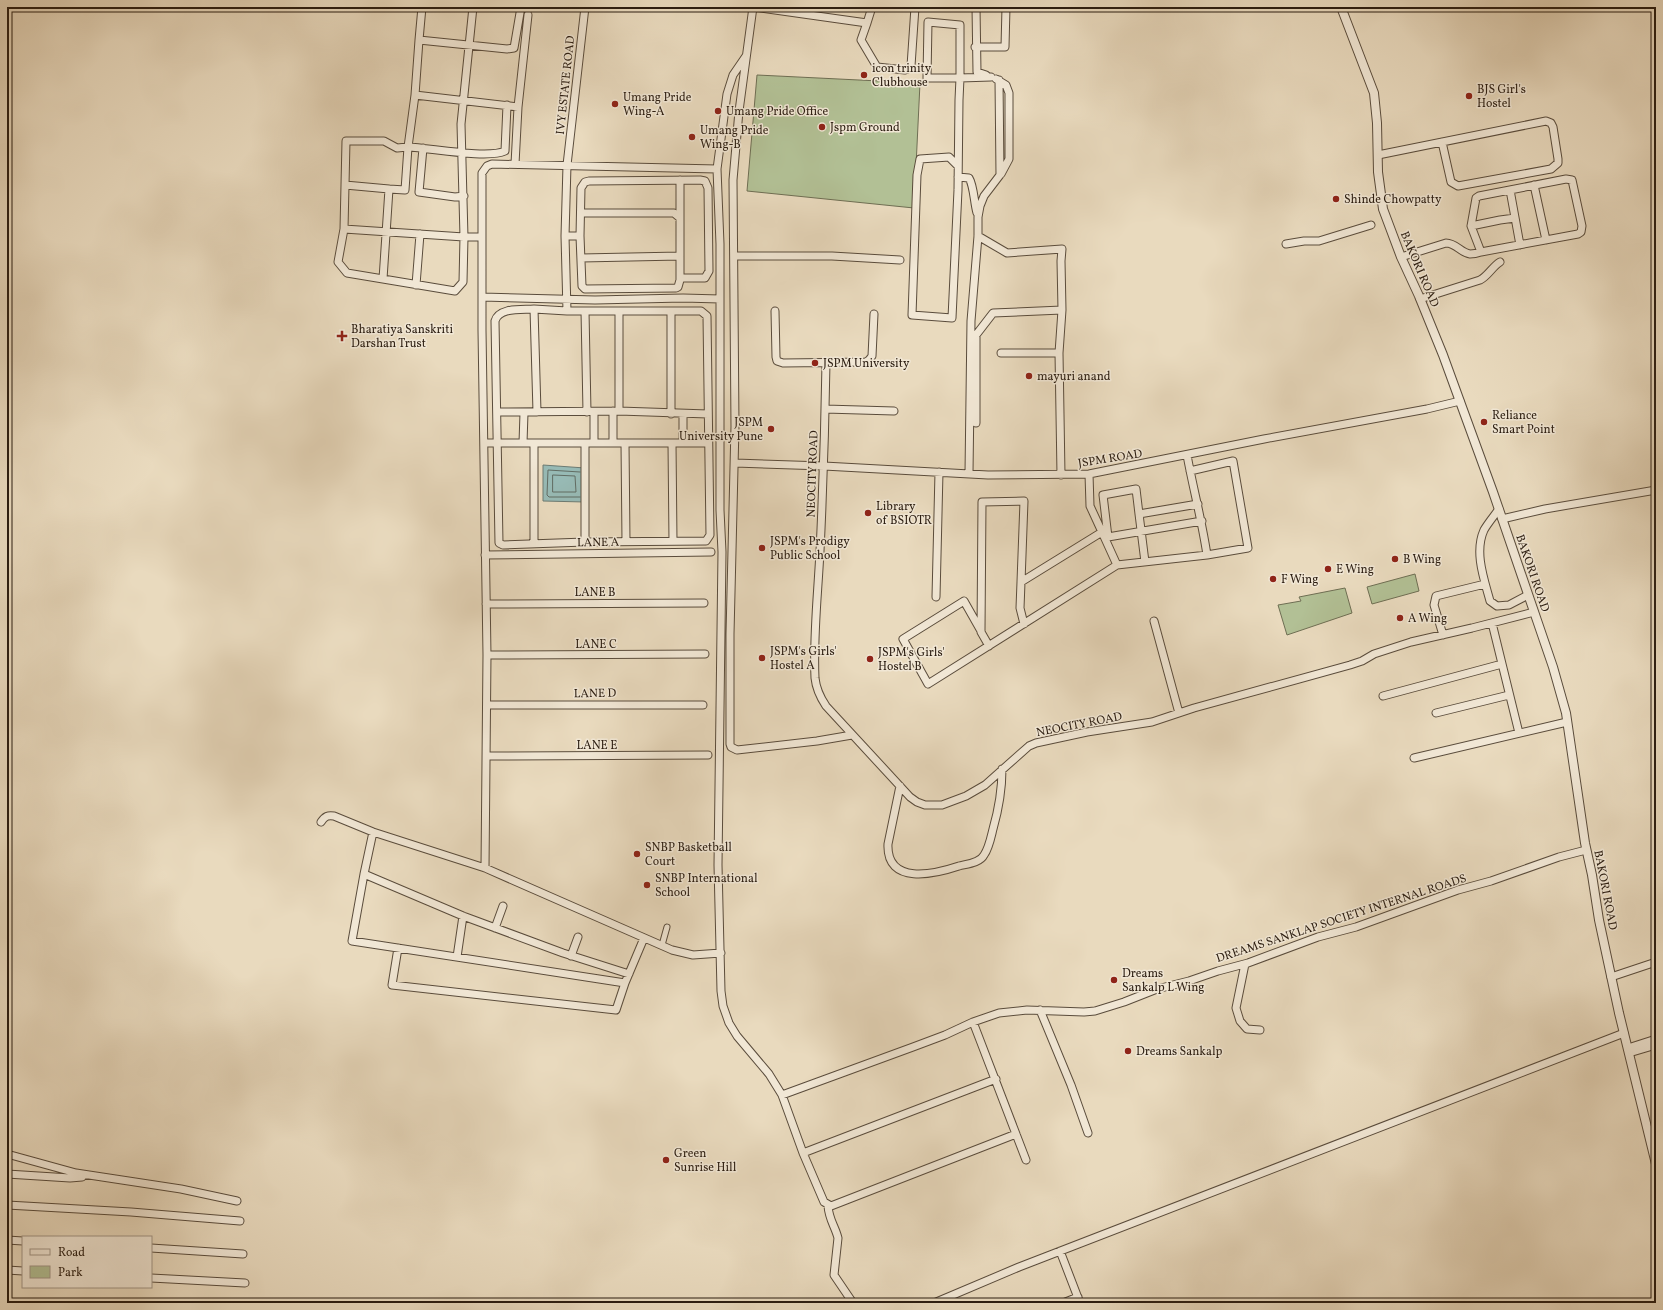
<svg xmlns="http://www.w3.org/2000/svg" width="1663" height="1310" font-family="Vollkorn,serif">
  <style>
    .green { fill: #b2c095; stroke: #6e6e53 }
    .water { fill: #97bab5; stroke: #6c7b73 }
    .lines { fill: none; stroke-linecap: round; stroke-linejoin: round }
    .shore { stroke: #616c63; stroke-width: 1 }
    .pedestrian-casing { stroke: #5a4c3c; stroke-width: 7 }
    .minor-casing { stroke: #5a4c3c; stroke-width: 9 }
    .tertiary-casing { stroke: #5a4c3c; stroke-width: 10 }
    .pedestrian { stroke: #f1e7d5; stroke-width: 5 }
    .minor { stroke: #f1e7d5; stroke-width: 7 }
    .tertiary { stroke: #f1e7d5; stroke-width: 8 }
    .poi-dot { fill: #8f2418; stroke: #f1e7d5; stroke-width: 1.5 }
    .labels { text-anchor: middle; stroke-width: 3; stroke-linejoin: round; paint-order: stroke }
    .poi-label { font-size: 12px; fill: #2b1d11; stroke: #f1e7d5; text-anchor: start }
    .street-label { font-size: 12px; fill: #2b1d11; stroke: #f1e7d5 }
  </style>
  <rect width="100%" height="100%" fill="#e9dabe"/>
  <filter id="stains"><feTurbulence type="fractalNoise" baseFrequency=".005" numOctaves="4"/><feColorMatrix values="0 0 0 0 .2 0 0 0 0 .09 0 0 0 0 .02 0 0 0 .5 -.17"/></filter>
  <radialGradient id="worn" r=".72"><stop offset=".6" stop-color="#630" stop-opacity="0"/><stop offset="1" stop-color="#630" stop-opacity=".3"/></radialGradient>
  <!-- green -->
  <path class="green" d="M 757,75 L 920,83 L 914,208 L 747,191 Z
    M 1415,574 L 1419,591 L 1372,604 L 1367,587 Z
    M 1345,588 L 1352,613 L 1287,635 L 1278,605 L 1301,601 L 1299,597 Z"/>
  <!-- water -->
  <path class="water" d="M 543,465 L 585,468 L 585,502 L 543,501 Z"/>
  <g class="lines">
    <!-- shore -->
    <path class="shore" d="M 580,472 L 548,470 L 547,495 L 549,497 L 580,497
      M 553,475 L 575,476 L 576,492 L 553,492 Z"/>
    <!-- pedestrian casing -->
    <g class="pedestrian-casing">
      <path id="pedestrian" d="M 662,945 L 667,927"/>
    </g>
    <!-- minor casing -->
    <g class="minor-casing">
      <path id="minor" d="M 473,7 L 461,124 L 464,237 L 463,282 L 455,291 L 347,273 L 338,262 L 344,229 L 464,237 L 482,237
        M 753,7 L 739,111 L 733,180 L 735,426 L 730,634 L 730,744 L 731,747 L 737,750 L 817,741 L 852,735
        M 753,7 L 867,23 L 861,40 L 877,67 L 905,70 L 908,69 L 911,66 L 915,7
        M 976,7 L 977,72 L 986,75
        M 867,23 L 872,7
        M 419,40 L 422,7
        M 975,47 L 1005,47 L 1006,7
        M 746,56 L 733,75 L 727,94 L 717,169 L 720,244 L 720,510 L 722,552 L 718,865 L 721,991 L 723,1006 L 729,1023 L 737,1036 L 769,1074 L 782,1095 L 803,1153 L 824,1202 L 831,1206 L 1016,1134
        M 996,79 L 1006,85 L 1009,93 L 1009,159 L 1001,174
        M 415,95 L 518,107
        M 507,105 L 505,151 C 487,159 431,148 408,147 L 415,95 L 419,40 L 507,49 L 514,48 L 521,7
        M 423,148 L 419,192 L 455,197 L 464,196
        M 1378,155 L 1546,121 L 1551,123 L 1553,127 L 1558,159 L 1558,163 L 1551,169 L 1458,186 L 1451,182 L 1442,142
        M 515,164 L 518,107 L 528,15
        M 958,166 L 949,157 L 920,159 L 917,175 L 912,315 L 952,318 L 958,190 L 959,100 L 960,78 L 927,78 L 928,22 L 960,25 L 960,78 L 991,77
        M 958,177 L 969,178 C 974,186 974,203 977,213
        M 680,180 L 680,218
        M 1534,185 L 1546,240
        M 1510,190 L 1520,245
        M 581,213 L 674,213 L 680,218 L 680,280
        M 1471,226 L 1500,220 L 1515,218
        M 344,229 L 345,185
        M 565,236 L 580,236 L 581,188 L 585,182 L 589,181 L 700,180 L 705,181 L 708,188 L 709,271 L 705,278 L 682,278 L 680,280 L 678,287 L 676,288 L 585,289 L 582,286 L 580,236
        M 978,236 L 1007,253 L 1062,249 L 1061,261 L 1062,310 L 1059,353 L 1061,475
        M 1286,244 L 1304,241 L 1319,241 L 1371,225
        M 734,256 L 832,256 L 900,260
        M 1401,257 L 1446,243 C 1456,243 1461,253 1470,254 C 1474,254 1478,253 1481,252 L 1578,234 L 1581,232 L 1582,226 L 1572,180 L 1566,179 L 1479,196 L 1476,198 L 1471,226 L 1481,252
        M 581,258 L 680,256
        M 383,279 L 389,189 L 345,185 L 346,141 L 384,141 L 397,148 L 408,147 L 405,190 L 389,189
        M 416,285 L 420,234
        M 482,297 L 595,300 L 683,298 L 720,299
        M 1420,299 L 1480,280 C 1488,276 1492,267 1500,262
        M 534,309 L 567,311 L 701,311 L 707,316 L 710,535 L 706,541 L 585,542 L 503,545 L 499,543 L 495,321 C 499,307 522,310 534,309 Z
        M 534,309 L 537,412
        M 567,311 L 565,236 L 567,165 L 585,7
        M 585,311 L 587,412
        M 619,311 L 619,411 L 708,414
        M 671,311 L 671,414
        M 775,311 L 776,357 L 777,361 L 783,363 L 866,362 L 869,360 L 872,356 L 874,314
        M 1001,353 L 1059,353
        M 826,363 C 825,426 823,488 820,551 C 818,593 813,636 815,678 C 816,688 820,697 826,706 L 910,797 L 917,802 L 925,805 L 942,805 L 966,796 L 985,785 L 1029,746 L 1036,743 L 1087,732 L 1152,722 L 1194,708 L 1350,665 L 1362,661 L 1374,654 L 1411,642 L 1472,628 L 1534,612
        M 825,409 L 894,411
        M 613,411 L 613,443
        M 497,412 L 619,411
        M 594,412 L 594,443
        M 683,414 L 683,443
        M 976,423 L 976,335 L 993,313 L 1062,310
        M 484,443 L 708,443
        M 523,443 L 524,413
        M 534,443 L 534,544
        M 585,443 L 585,542
        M 625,443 L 626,541
        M 672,443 L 673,541
        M 1187,455 C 1193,488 1202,521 1207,555 L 1248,548 L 1233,461 L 1190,471
        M 735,463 L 824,466 L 988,475 L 1089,474 L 1264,439 L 1427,409 L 1460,401
        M 969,473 L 971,321 L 978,236 L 978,217 L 980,206 L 984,196 L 1000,175 L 999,80
        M 1499,509 C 1494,516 1488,523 1484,530 C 1474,552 1484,579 1490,601 L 1497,606 L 1509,605 L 1528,595
        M 1139,514 L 1136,489 L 1103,495 L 1108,537 L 1202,521
        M 1502,519 L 1545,509 L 1656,490
        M 485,555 L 711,552
        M 1145,562 L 1139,514 L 1198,504
        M 1117,565 L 1207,555
        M 1021,582 L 1020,608 L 1024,624
        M 936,597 L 939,472
        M 486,604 L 704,603
        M 1154,621 L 1179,713
        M 1492,623 L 1519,733
        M 981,631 L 964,601 L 903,639 L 928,684 L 1117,565 L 1102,532
        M 1443,635 L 1434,605 L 1436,596 L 1485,584
        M 989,646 L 981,632 L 982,502 L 1024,501 L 1021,582 L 1102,532 L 1090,506 L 1089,474
        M 487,655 L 705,654
        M 1383,696 L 1502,664
        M 487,705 L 703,705
        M 1436,713 L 1509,695
        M 486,756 L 708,755
        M 1414,758 L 1567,722
        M 900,786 L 888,844 C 886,886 935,874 959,866 C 967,864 980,863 984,855 C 989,848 991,837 993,829 C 999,808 1002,791 1002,769
        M 321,822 C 325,816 328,815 334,816 L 373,832 L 485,868 L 672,950 L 693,955 L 721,953
        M 373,832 L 364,874 L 352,941 L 625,983
        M 485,868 L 487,655 L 482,330 L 482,173 L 487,166 L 492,164 L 717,169
        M 364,874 L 463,916 L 563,953 L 629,974
        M 495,928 L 503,906
        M 398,948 L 392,985 L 616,1010 L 625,983 L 644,938
        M 571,956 L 578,937
        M 457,957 L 463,916
        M 1245,964 L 1236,1008 L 1240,1021 L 1247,1029 L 1260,1030
        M 1611,977 L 1656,962
        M 1040,1010 L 1071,1085 L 1088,1133
        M 973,1022 L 1026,1160
        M 1628,1048 L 1656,1039
        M 1629,1053 L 1656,1045
        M 782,1095 L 913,1047 L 945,1035 L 973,1022 L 999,1013 L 1027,1010 L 1084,1012 L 1095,1011 L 1124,1002 L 1157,989 L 1189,981 L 1218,971 L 1248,963 L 1318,937 L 1356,927 L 1458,890 L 1491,881 L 1559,857 L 1586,850
        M 803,1153 L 996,1079
        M 7,1154 L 76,1173 L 181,1189 L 237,1201
        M 7,1174 L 70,1178 L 82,1177
        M 7,1205 L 131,1212 L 240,1221
        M 828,1206 C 829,1220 835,1226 838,1238 L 834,1275 L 853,1303
        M 7,1240 L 23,1241
        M 151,1248 L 243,1254
        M 1060,1251 L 1080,1303
        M 7,1270 L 23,1271
        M 151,1278 L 245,1283
        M 934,1303 L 1019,1267 L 1624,1033
        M 1063,1303 L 1078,1297"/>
    </g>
    <!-- tertiary casing -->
    <g class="tertiary-casing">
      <path id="tertiary" d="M 1341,7 L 1374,93 L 1377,123 L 1378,172 L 1383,209 L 1401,257 L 1419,296 L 1443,355 L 1493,492 L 1553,667 L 1566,713 L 1585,843 L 1592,875 L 1599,920 L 1619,1013 L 1656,1164"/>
    </g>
    <!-- pedestrian -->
    <use href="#pedestrian" class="pedestrian"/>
    <!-- minor -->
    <use href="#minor" class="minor"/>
    <!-- tertiary -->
    <use href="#tertiary" class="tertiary"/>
  </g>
  <!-- markers -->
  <g class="poi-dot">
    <circle cx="864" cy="75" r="4"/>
    <circle cx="1469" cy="96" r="4"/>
    <circle cx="615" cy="104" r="4"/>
    <circle cx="718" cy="111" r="4"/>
    <circle cx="822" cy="127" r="4"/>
    <circle cx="692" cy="137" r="4"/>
    <circle cx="1336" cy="199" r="4"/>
    <path d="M340 330h4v4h4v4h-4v4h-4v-4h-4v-4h4z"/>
    <circle cx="815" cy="363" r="4"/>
    <circle cx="1029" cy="376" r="4"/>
    <circle cx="1484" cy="422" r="4"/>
    <circle cx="771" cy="429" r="4"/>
    <circle cx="868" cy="513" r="4"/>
    <circle cx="762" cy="548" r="4"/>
    <circle cx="1395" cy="559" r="4"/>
    <circle cx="1328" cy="569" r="4"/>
    <circle cx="1273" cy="579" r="4"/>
    <circle cx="1400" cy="618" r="4"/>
    <circle cx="762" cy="658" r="4"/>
    <circle cx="870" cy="659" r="4"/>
    <circle cx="637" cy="854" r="4"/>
    <circle cx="647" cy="885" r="4"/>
    <circle cx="1114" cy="980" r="4"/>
    <circle cx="1128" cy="1051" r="4"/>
    <circle cx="666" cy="1160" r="4"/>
  </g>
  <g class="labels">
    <!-- poi labels -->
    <g class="poi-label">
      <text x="872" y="72">icon trinity<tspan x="872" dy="14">Clubhouse</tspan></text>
      <text x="1477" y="93">BJS Girl's<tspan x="1477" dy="14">Hostel</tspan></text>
      <text x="623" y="101">Umang Pride<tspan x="623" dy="14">Wing-A</tspan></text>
      <text x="726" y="115">Umang Pride Office</text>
      <text x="830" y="131">Jspm Ground</text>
      <text x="700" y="134">Umang Pride<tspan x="700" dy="14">Wing-B</tspan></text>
      <text x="1344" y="203">Shinde Chowpatty</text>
      <text x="351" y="333">Bharatiya Sanskriti<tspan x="351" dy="14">Darshan Trust</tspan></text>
      <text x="823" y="367">JSPM University</text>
      <text x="1037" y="380">mayuri anand</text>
      <text x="1492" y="419">Reliance<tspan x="1492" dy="14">Smart Point</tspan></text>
      <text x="763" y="426" text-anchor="end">JSPM<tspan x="763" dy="14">University Pune</tspan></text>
      <text x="876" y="510">Library<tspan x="876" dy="14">of BSIOTR</tspan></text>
      <text x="770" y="545">JSPM's Prodigy<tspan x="770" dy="14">Public School</tspan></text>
      <text x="1403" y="563">B Wing</text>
      <text x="1336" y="573">E Wing</text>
      <text x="1281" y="583">F Wing</text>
      <text x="1408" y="622">A Wing</text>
      <text x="770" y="655">JSPM's Girls'<tspan x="770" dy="14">Hostel A</tspan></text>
      <text x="878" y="656">JSPM's Girls'<tspan x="878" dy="14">Hostel B</tspan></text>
      <text x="645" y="851">SNBP Basketball<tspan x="645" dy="14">Court</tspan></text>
      <text x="655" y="882">SNBP International<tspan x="655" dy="14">School</tspan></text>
      <text x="1122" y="977">Dreams<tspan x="1122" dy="14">Sankalp L Wing</tspan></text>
      <text x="1136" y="1055">Dreams Sankalp</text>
      <text x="674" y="1157">Green<tspan x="674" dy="14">Sunrise Hill</tspan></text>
    </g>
    <!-- street labels -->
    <g class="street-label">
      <text transform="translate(565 85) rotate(-84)" y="4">IVY ESTATE ROAD</text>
      <text transform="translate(1420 269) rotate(67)" y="4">BAKORI ROAD</text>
      <text transform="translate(1110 458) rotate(-9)" y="4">JSPM ROAD</text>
      <text transform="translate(812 474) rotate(-88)" y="4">NEOCITY ROAD</text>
      <text transform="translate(598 542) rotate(-1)" y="4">LANE A</text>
      <text transform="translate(1533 573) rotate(71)" y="4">BAKORI ROAD</text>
      <text x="595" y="596">LANE B</text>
      <text x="596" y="648">LANE C</text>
      <text transform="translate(595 693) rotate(-1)" y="4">LANE D</text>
      <text transform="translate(1079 724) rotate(-11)" y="4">NEOCITY ROAD</text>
      <text x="597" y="749">LANE E</text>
      <text transform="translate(1606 890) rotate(79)" y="4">BAKORI ROAD</text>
      <text transform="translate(1341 918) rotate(-18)" y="4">DREAMS SANKLAP SOCIETY INTERNAL ROADS</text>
    </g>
  </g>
  <!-- margin -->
  <rect width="1663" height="1310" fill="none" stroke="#e9dabe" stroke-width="24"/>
  <rect x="8" y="8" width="1647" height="1294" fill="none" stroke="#2b1d11" stroke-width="2"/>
  <rect x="12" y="12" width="1639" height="1286" fill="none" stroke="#2b1d11"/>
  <!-- legend -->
  <rect x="22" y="1236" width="130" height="52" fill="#f1e7d5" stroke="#a29687"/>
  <rect x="30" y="1249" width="20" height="6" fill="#f1e7d5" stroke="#a29687"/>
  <text x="58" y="1256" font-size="12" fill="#2b1d11">Road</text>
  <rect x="30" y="1266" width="20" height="12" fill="#b2c095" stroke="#a29687"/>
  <text x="58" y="1276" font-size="12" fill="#2b1d11">Park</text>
  <rect width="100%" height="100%" filter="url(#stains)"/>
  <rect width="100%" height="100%" fill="url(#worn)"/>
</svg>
